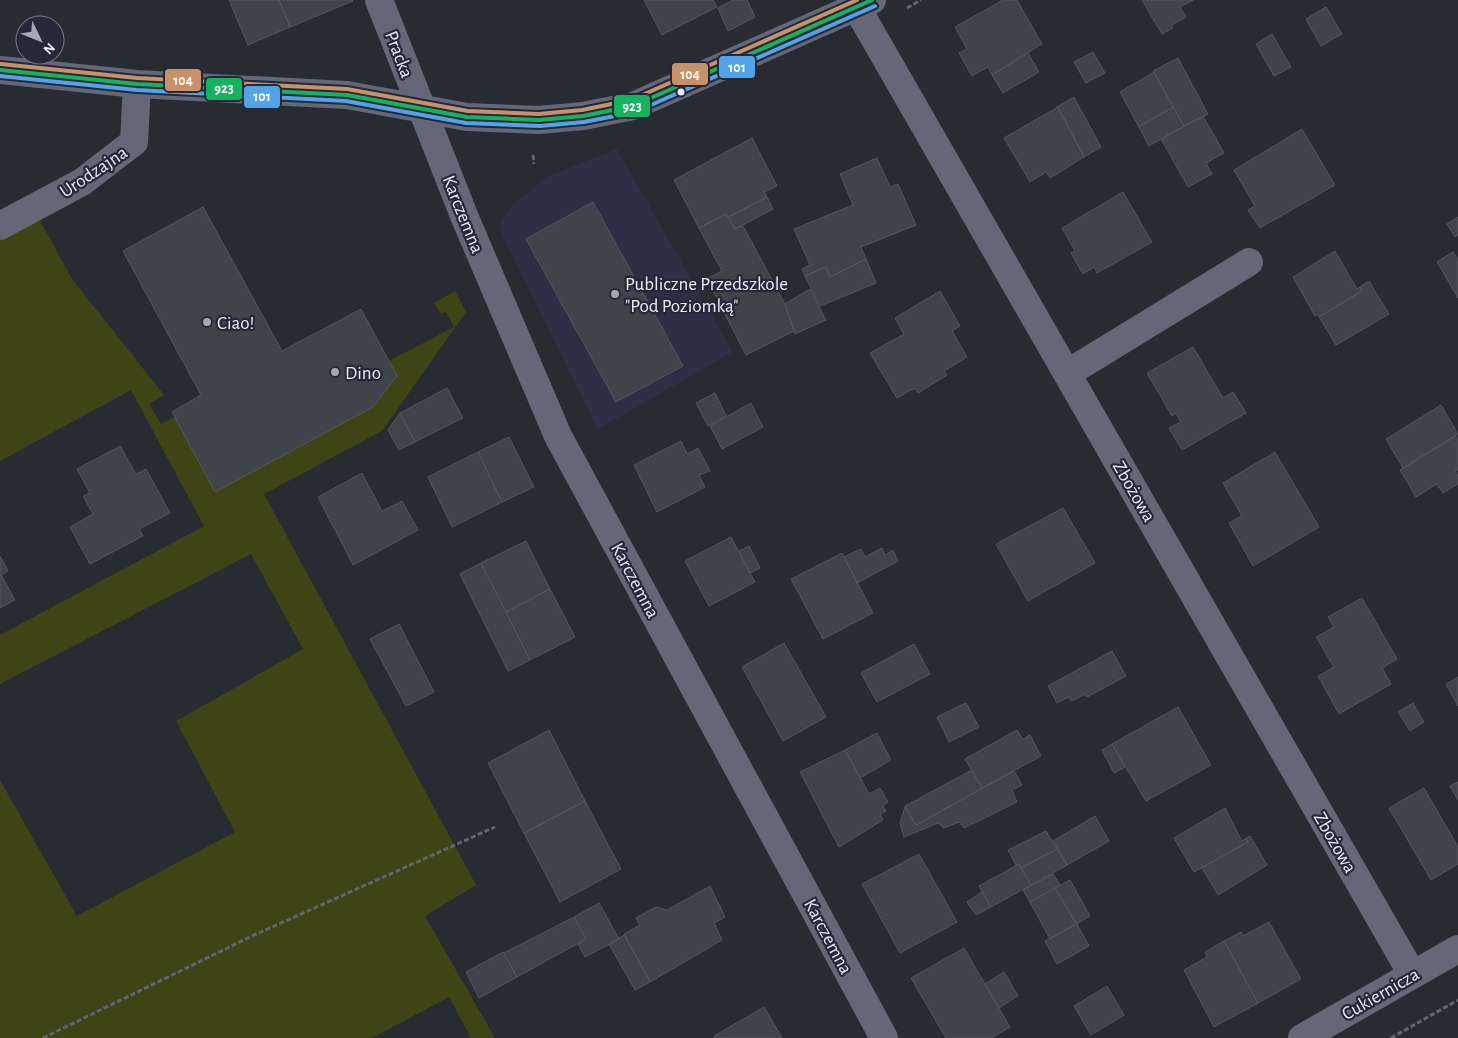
<svg xmlns="http://www.w3.org/2000/svg" width="1458" height="1038" font-family="'Alegreya Sans',sans-serif">
  <style>
    .built { fill: #2c3044 }
    .green { fill: #3f4414 }
    .building { fill: #41434a; stroke: #54565d }
    .lines { fill: none; stroke-linecap: round; stroke-linejoin: round }
    .path { stroke: #626571; stroke-width: 3; stroke-dasharray: 5 2.5; stroke-linecap: butt }
    .minor { stroke: #636777; stroke-width: 28 }
    .bus-1-casing { stroke: #242838; stroke-width: 8 }
    .bus-2-casing { stroke: #242838; stroke-width: 8 }
    .bus-3-casing { stroke: #242838; stroke-width: 8 }
    .bus-1 { stroke: #13b361; stroke-width: 4 }
    .bus-2 { stroke: #53a3e8; stroke-width: 4 }
    .bus-3 { stroke: #c7916a; stroke-width: 4 }
    .bus-dot { fill: #e9ecf6; stroke: #242838; stroke-width: 2 }
    .poi-dot { fill: #a6a8b2; stroke: #242838; stroke-width: 2 }
    .labels { text-anchor: middle; stroke-width: 4.5; stroke-linejoin: round; paint-order: stroke }
    .street-label { font-size: 19px; fill: #e9ecf6; stroke: #242838 }
    .poi-label { font-size: 19px; fill: #e9ecf6; stroke: #242838; text-anchor: start }
    .line-badge { stroke: #242838; stroke-width: 2 }
    .badge-label { font-size: 14px; text-anchor: middle; font-weight: bold; fill: #fff }
  </style>
  <rect width="100%" height="100%" fill="#292b33"/>
  <!-- built -->
  <path class="built" d="M 617,149 L 733,352 L 598,429 L 502,235 L 500,222 L 514,203 L 549,176 Z"/>
  <!-- green -->
  <path class="green" d="M 39,219 L 72,279 L 164,395 L 149,404 L 161,424 L 175,417 L 397,376 L 389,361 L 454,327 L 446,312 L 441,314 L 434,303 L 455,291 L 466,312 L 382,431 L 264,494 L 476,885 L 425,916 L 495,1038 L 471,1038 L 449,997 L 372,1038 L 0,1038 L 0,780 L 77,916 L 235,832 L 176,721 L 303,649 L 251,554 L 0,684 L 0,635 L 204,526 L 131,390 L 0,461 L 0,240 Z"/>
  <!-- building -->
  <path class="building" d="M 229,0 L 279,0 L 290,27 L 248,45 Z
    M 279,0 L 352,0 L 353,1 L 290,27 Z
    M 644,0 L 713,0 L 717,7 L 662,35 Z
    M 733,0 L 747,0 L 755,17 L 728,31 L 718,8 Z
    M 1003,0 L 1017,0 L 1042,44 L 992,75 L 988,67 L 972,76 L 959,53 L 967,49 L 955,27 Z
    M 1142,0 L 1193,0 L 1180,7 L 1186,17 L 1172,25 L 1173,28 L 1162,34 Z
    M 1326,7 L 1342,34 L 1321,46 L 1306,19 Z
    M 1272,34 L 1291,67 L 1274,76 L 1256,44 Z
    M 1093,52 L 1105,73 L 1086,83 L 1074,62 Z
    M 1028,53 L 1039,72 L 1003,93 L 992,75 Z
    M 1178,58 L 1208,114 L 1184,126 L 1153,71 Z
    M 1154,72 L 1173,107 L 1139,127 L 1120,92 Z
    M 1074,97 L 1101,147 L 1084,157 L 1057,107 Z
    M 1058,107 L 1084,157 L 1050,178 L 1046,172 L 1030,182 L 1004,138 Z
    M 1173,107 L 1184,126 L 1149,146 L 1139,127 Z
    M 1203,116 L 1224,153 L 1206,163 L 1212,174 L 1188,187 L 1161,139 Z
    M 1302,129 L 1335,185 L 1260,228 L 1248,210 L 1255,206 L 1234,170 Z
    M 752,138 L 777,186 L 764,192 L 767,197 L 729,217 L 726,214 L 699,228 L 674,180 Z
    M 877,158 L 890,187 L 898,184 L 916,225 L 861,247 L 866,259 L 830,277 L 826,267 L 805,276 L 802,269 L 810,265 L 794,229 L 853,205 L 840,174 Z
    M 1123,192 L 1152,242 L 1097,273 L 1094,267 L 1083,274 L 1071,253 L 1075,251 L 1062,228 Z
    M 767,197 L 773,209 L 735,229 L 728,217 Z
    M 593,202 L 683,366 L 616,402 L 526,239 Z
    M 203,207 L 282,351 L 361,309 L 397,376 L 373,407 L 215,492 L 172,412 L 201,395 L 123,251 Z
    M 726,214 L 735,229 L 743,226 L 785,304 L 794,331 L 746,355 L 707,279 L 722,271 L 699,228 Z
    M 1458,217 L 1458,235 L 1455,237 L 1447,224 Z
    M 1335,251 L 1357,289 L 1360,287 L 1362,291 L 1319,317 L 1317,314 L 1315,316 L 1293,277 Z
    M 1453,252 L 1458,259 L 1458,298 L 1437,262 Z
    M 866,259 L 876,283 L 820,306 L 805,276 L 826,267 L 830,277 Z
    M 1369,281 L 1389,314 L 1336,345 L 1319,317 L 1362,291 L 1360,287 Z
    M 810,289 L 826,320 L 795,334 L 785,304 Z
    M 940,291 L 960,326 L 952,331 L 967,357 L 944,371 L 947,375 L 918,393 L 915,388 L 897,398 L 870,353 L 904,334 L 895,318 Z
    M 1193,347 L 1223,398 L 1233,392 L 1246,413 L 1182,450 L 1169,428 L 1181,422 L 1176,413 L 1172,416 L 1147,373 Z
    M 447,388 L 463,418 L 415,442 L 400,413 Z
    M 715,393 L 726,416 L 708,426 L 696,403 Z
    M 751,403 L 763,427 L 722,449 L 710,426 Z
    M 1441,405 L 1458,434 L 1403,468 L 1386,439 Z
    M 400,413 L 415,442 L 399,450 L 388,430 Z
    M 1456,436 L 1458,441 L 1458,470 L 1455,471 L 1458,476 L 1458,484 L 1443,493 L 1437,484 L 1416,497 L 1400,470 Z
    M 509,437 L 534,487 L 502,502 L 478,452 Z
    M 681,441 L 687,454 L 698,448 L 710,471 L 699,475 L 705,487 L 657,512 L 634,465 Z
    M 120,446 L 136,474 L 146,469 L 170,513 L 139,529 L 143,536 L 90,564 L 70,527 L 93,514 L 83,496 L 90,493 L 77,469 Z
    M 478,452 L 502,502 L 452,527 L 428,477 Z
    M 1275,452 L 1319,527 L 1253,566 L 1229,523 L 1242,516 L 1223,483 Z
    M 362,473 L 382,511 L 402,501 L 418,530 L 353,565 L 318,497 Z
    M 1063,508 L 1095,563 L 1028,601 L 996,544 Z
    M 731,537 L 755,582 L 709,606 L 685,561 Z
    M 526,541 L 550,589 L 506,612 L 481,563 Z
    M 749,546 L 760,568 L 750,573 L 739,551 Z
    M 882,548 L 885,555 L 893,550 L 898,561 L 857,583 L 844,557 L 861,549 L 865,557 Z
    M 842,553 L 873,613 L 823,639 L 791,579 Z
    M 0,556 L 8,571 L 1,575 L 15,600 L 0,608 Z
    M 481,563 L 530,660 L 508,671 L 460,574 Z
    M 550,589 L 575,637 L 530,660 L 506,612 Z
    M 1362,598 L 1397,659 L 1382,668 L 1391,684 L 1339,714 L 1318,676 L 1334,667 L 1316,637 L 1334,627 L 1328,617 Z
    M 399,624 L 434,692 L 406,706 L 370,639 Z
    M 784,643 L 826,717 L 783,741 L 742,667 Z
    M 914,644 L 930,674 L 877,702 L 861,673 Z
    M 1112,651 L 1126,676 L 1087,697 L 1085,694 L 1072,701 L 1069,697 L 1057,703 L 1048,686 Z
    M 1458,677 L 1458,706 L 1446,684 Z
    M 966,703 L 979,727 L 949,742 L 937,717 Z
    M 1413,703 L 1424,722 L 1410,731 L 1398,712 Z
    M 1178,707 L 1211,765 L 1146,801 L 1112,744 Z
    M 549,730 L 585,801 L 524,833 L 488,763 Z
    M 1017,730 L 1023,739 L 1030,735 L 1041,756 L 982,788 L 965,759 Z
    M 877,733 L 891,760 L 860,778 L 845,750 Z
    M 1112,744 L 1125,767 L 1114,773 L 1102,750 Z
    M 845,750 L 869,794 L 880,788 L 888,802 L 883,806 L 886,811 L 880,814 L 883,820 L 839,847 L 800,772 Z
    M 972,770 L 982,788 L 916,825 L 905,806 Z
    M 1014,771 L 1022,785 L 1012,790 L 1017,802 L 964,828 L 959,822 L 944,828 L 938,823 L 904,837 L 900,823 L 905,807 L 916,825 Z
    M 1458,782 L 1458,800 L 1450,786 Z
    M 1424,788 L 1458,847 L 1458,864 L 1431,880 L 1389,808 Z
    M 585,801 L 621,869 L 560,902 L 524,833 Z
    M 1225,808 L 1242,841 L 1246,838 L 1248,842 L 1194,872 L 1174,838 Z
    M 1095,816 L 1109,841 L 1067,865 L 1053,841 Z
    M 1046,831 L 1057,849 L 1021,868 L 1019,864 L 1016,865 L 1008,850 Z
    M 1250,836 L 1267,865 L 1218,895 L 1202,868 L 1248,842 L 1246,838 Z
    M 1057,849 L 1067,865 L 1031,885 L 1021,868 Z
    M 919,854 L 957,922 L 900,953 L 862,884 Z
    M 1019,864 L 1031,885 L 991,907 L 979,886 Z
    M 1053,874 L 1060,885 L 1030,902 L 1023,890 Z
    M 1070,880 L 1090,916 L 1077,924 L 1055,888 Z
    M 710,886 L 725,917 L 714,923 L 722,940 L 650,982 L 624,934 L 640,925 L 636,918 L 656,907 L 667,910 Z
    M 1055,888 L 1076,924 L 1050,939 L 1030,902 Z
    M 982,892 L 991,907 L 976,915 L 967,902 Z
    M 599,903 L 619,939 L 585,957 L 578,944 L 586,939 L 574,917 Z
    M 574,917 L 586,939 L 517,977 L 504,953 Z
    M 1269,922 L 1301,979 L 1258,1003 L 1224,941 L 1241,932 L 1243,936 Z
    M 1077,924 L 1089,946 L 1057,964 L 1045,941 Z
    M 624,935 L 650,982 L 635,990 L 609,944 Z
    M 1224,941 L 1258,1003 L 1214,1027 L 1184,970 L 1207,957 L 1205,952 Z
    M 964,948 L 1010,1027 L 991,1038 L 946,1038 L 911,978 Z
    M 503,952 L 517,977 L 479,998 L 466,972 Z
    M 1004,972 L 1018,996 L 999,1008 L 985,984 Z
    M 1107,986 L 1124,1015 L 1091,1035 L 1074,1006 Z
    M 764,1007 L 782,1038 L 715,1038 L 714,1036 Z"/>
  <g class="lines">
    <!-- path -->
    <path class="path" d="M 907,8 L 921,0
      M 533,155 L 534,164
      M 43,1038 L 252,936 L 495,827
      M 1391,1038 L 1458,1000"/>
    <!-- minor -->
    <path class="minor" d="M 379,0 L 465,218 L 558,436 L 884,1038
      M 857,8 L 1412,974
      M 0,70 L 137,84 L 347,95 L 467,117 L 539,120 L 583,116 L 633,106 L 872,0
      M 0,226 L 82,182 L 134,142 L 137,84
      M 1068,373 L 1249,262
      M 1302,1038 L 1458,949"/>
    <!-- bus-1 casing -->
    <g class="bus-1-casing">
      <path id="bus-1" d="M 0,70 L 137,84 L 347,95 L 467,117 L 539,120 L 583,116 L 633,106 L 872,0"/>
    </g>
    <!-- bus-2 casing -->
    <g class="bus-2-casing">
      <path id="bus-2" d="M 0,76 L 137,90 L 346,101 L 466,123 L 540,126 L 584,122 L 635,112 L 875,6"/>
    </g>
    <!-- bus-3 casing -->
    <g class="bus-3-casing">
      <path id="bus-3" d="M 1,64 L 137,78 L 347,89 L 468,111 L 539,114 L 582,110 L 631,100 L 857,0"/>
    </g>
    <!-- bus-1 -->
    <use href="#bus-1" class="bus-1"/>
    <!-- bus-2 -->
    <use href="#bus-2" class="bus-2"/>
    <!-- bus-3 -->
    <use href="#bus-3" class="bus-3"/>
  </g>
  <!-- markers -->
  <circle class="bus-dot" cx="681" cy="92" r="4.5"/>
  <g class="poi-dot">
    <circle cx="615" cy="294" r="5"/>
    <circle cx="207" cy="322" r="5"/>
    <circle cx="335" cy="372" r="5"/>
  </g>
  <g class="labels">
    <!-- street labels -->
    <g class="street-label">
      <text transform="translate(400 54) rotate(69)" y="7">Pracka</text>
      <text transform="translate(93 171) rotate(-34)" y="7">Urodzajna</text>
      <text transform="translate(464 214) rotate(68)" y="7">Karczemna</text>
      <text transform="translate(1135 491) rotate(60)" y="7">Zbożowa</text>
      <text transform="translate(636 580) rotate(62)" y="7">Karczemna</text>
      <text transform="translate(1336 842) rotate(60)" y="7">Zbożowa</text>
      <text transform="translate(829 936) rotate(62)" y="7">Karczemna</text>
      <text transform="translate(1380 993) rotate(-30)" y="7">Cukiernicza</text>
    </g>
    <!-- poi labels -->
    <g class="poi-label">
      <text x="625" y="290">Publiczne Przedszkole<tspan x="625" dy="22">"Pod Poziomką"</tspan></text>
      <text x="217" y="329">Ciao!</text>
      <text x="345" y="379">Dino</text>
    </g>
  </g>
  <g class="line-badge">
    <rect x="718" y="55" width="38" height="24" rx="5" fill="#53a3e8"/>
    <rect x="671" y="62" width="38" height="24" rx="5" fill="#c7916a"/>
    <rect x="164" y="68" width="38" height="24" rx="5" fill="#c7916a"/>
    <rect x="205" y="77" width="38" height="24" rx="5" fill="#13b361"/>
    <rect x="243" y="85" width="38" height="24" rx="5" fill="#53a3e8"/>
    <rect x="613" y="94" width="38" height="24" rx="5" fill="#13b361"/>
  </g>
  <g class="badge-label">
    <text x="737" y="72">101</text>
    <text x="690" y="79">104</text>
    <text x="183" y="85">104</text>
    <text x="224" y="93">923</text>
    <text x="262" y="101">101</text>
    <text x="632" y="111">923</text>
  </g>
  <!-- north arrow -->
  <g transform="translate(40 40) rotate(133)"><circle r="24" fill="#242838" stroke="#737684"/>
  <path d="M0-4L9 19L0 12L-9 19Z" fill="#a6a8b2"/>
  <text y="-8" font-size="14" font-weight="bold" text-anchor="middle" fill="#e9ecf6">N</text>
  </g>
</svg>
